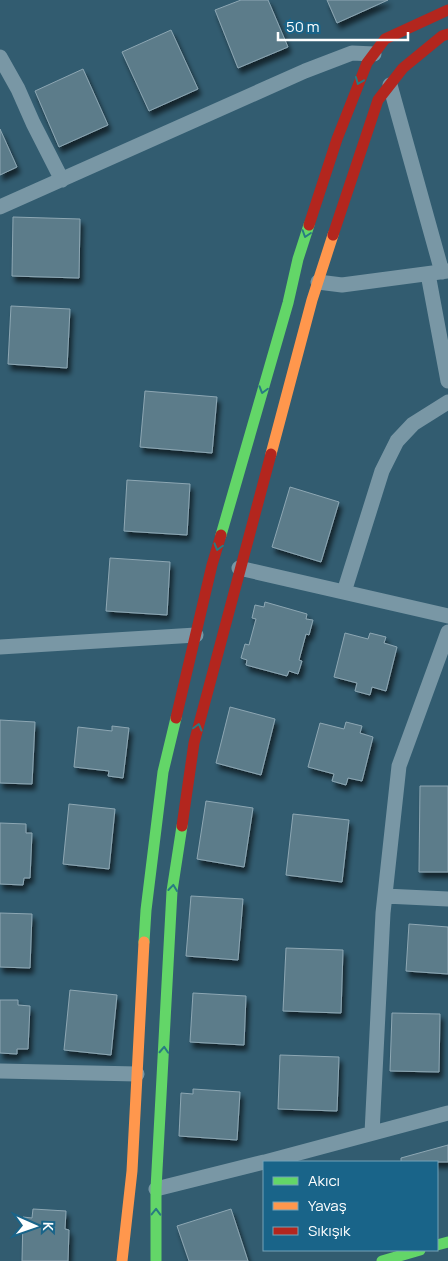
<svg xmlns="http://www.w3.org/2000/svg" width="448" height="1261" font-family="Manrope,sans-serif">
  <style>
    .building { fill: #5c7b8a; stroke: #8da7b3; filter: url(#shadow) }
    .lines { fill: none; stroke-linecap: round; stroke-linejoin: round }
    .street { stroke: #7997a5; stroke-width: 15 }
    .fast { stroke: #63d668; stroke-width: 11 }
    .slow { stroke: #ff974d; stroke-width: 11 }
    .jam { stroke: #b3261e; stroke-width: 11 }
    .oneway { stroke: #287b82 }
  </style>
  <defs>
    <filter id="shadow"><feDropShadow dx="3" dy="5.5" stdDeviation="2.5" flood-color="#0009"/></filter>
  </defs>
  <rect width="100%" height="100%" fill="#325c70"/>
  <!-- building -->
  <path class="building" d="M 241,0 L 268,0 L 288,47 L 238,68 L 215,10 Z
    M 327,0 L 388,0 L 337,23 Z
    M 171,30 L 198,89 L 149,111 L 122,52 Z
    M 83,69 L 108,125 L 59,147 L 35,91 Z
    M 0,129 L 17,167 L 0,175 Z
    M 13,217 L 80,219 L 79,278 L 12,276 Z
    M 11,306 L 70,309 L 67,368 L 8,364 Z
    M 145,391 L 217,397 L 212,453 L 140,447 Z
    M 127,480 L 190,484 L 187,535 L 124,531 Z
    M 290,487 L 339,502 L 321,562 L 272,547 Z
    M 110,558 L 170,562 L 167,615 L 106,611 Z
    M 265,602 L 307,614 L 306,619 L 313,620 L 309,635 L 306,634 L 299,660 L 302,661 L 298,674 L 289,671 L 287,676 L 246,665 L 247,660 L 241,658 L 245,644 L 249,645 L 256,619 L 252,618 L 255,605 L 264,607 Z
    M 345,633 L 368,639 L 370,633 L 386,637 L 384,643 L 397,647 L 386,691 L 372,687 L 370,695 L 355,691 L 357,683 L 334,677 Z
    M 230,707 L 275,719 L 261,775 L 216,763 Z
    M 0,720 L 35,722 L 32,784 L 0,783 Z
    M 346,722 L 362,726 L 360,733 L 373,737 L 362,781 L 348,778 L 346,785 L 332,781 L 334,774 L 308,767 L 320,723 L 344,729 Z
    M 112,726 L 129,728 L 123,778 L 108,776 L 109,771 L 74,767 L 78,727 L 112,731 Z
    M 420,786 L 448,786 L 448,872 L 419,872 Z
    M 206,801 L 253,808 L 244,867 L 197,859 Z
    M 69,804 L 115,809 L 109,869 L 63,864 Z
    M 293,814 L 349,820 L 342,882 L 286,875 Z
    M 0,823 L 26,824 L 26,833 L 32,833 L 30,878 L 24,878 L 23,885 L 0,884 Z
    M 191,896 L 243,899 L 238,960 L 186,956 Z
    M 0,913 L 32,914 L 30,968 L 0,967 Z
    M 409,924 L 448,927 L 448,974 L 406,971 Z
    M 286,948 L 343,950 L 341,1013 L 283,1011 Z
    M 70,990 L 117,995 L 111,1055 L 64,1050 Z
    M 193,993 L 246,996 L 244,1045 L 190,1042 Z
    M 0,1000 L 18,1000 L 18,1005 L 30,1006 L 28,1049 L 17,1049 L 17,1054 L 0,1053 Z
    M 392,1013 L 440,1014 L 439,1072 L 390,1071 Z
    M 280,1055 L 339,1057 L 337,1111 L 278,1109 Z
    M 193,1089 L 240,1092 L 237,1140 L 179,1136 L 181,1093 L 193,1094 Z
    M 448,1145 L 448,1162 L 401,1162 L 401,1158 Z
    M 33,1209 L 66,1211 L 65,1229 L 69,1230 L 68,1261 L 22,1261 L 23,1217 L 32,1218 Z
    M 231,1209 L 248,1261 L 189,1261 L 177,1226 Z"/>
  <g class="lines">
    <!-- street -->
    <path class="street" d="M 0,57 L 18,89 L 33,123 L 62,180
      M 390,85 L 442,272
      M 0,207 L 305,71 L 352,53 L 374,54
      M 428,274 L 448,381
      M 318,282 L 342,285 L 448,271
      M 239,568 L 448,616
      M 344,592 L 382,471 L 397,441 L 413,424 L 448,402
      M 0,647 L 196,635
      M 385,896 L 448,899
      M 0,1071 L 137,1074
      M 372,1133 L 383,913 L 399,766 L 448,632
      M 265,1162 L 448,1113
      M 156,1189 L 264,1162"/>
    <!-- fast -->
    <path class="fast" d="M 221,535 L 288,303 L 298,259 L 309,225
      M 144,942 L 146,910 L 163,772 L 176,718
      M 437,1245 L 448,1242
      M 156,1261 L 156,1189 L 172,891 L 182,826
      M 382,1261 L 420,1250"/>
    <!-- slow -->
    <path class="slow" d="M 271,454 L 312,300 L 333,235
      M 122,1261 L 132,1171 L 144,942"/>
    <!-- jam -->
    <path class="jam" d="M 309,225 L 337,139 L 367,63 L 385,39 L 448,10
      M 333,235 L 378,100 L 403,68 L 442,36 L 448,34
      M 176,718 L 212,565 L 221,535
      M 182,826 L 194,743 L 271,454"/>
  </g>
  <!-- one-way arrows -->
  <defs><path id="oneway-chevron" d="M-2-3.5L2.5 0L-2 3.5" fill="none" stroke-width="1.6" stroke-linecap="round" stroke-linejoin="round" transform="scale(1.25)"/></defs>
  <g class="oneway">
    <use href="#oneway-chevron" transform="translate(359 81) rotate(112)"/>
    <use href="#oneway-chevron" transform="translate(306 234) rotate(108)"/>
    <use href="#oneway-chevron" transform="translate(263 390) rotate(106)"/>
    <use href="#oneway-chevron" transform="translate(218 547) rotate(106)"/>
    <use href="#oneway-chevron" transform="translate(198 727) rotate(-75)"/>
    <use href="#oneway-chevron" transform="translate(173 888) rotate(-83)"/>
    <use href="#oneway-chevron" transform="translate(164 1050) rotate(-87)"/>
    <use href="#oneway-chevron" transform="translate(156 1212) rotate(-89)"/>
  </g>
  <!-- legend -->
  <rect x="263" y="1161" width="175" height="90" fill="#196489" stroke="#75a2b8"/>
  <rect x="273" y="1177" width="25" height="8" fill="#63d668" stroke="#75a2b8"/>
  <text x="308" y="1186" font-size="15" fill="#ffffff">Akıcı</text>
  <rect x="273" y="1202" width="25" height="8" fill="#ff974d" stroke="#75a2b8"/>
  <text x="308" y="1211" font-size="15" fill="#ffffff">Yavaş</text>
  <rect x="273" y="1227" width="25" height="8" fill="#b3261e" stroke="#75a2b8"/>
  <text x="308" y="1236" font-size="15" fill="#ffffff">Sıkışık</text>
  <!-- north arrow -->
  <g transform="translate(35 1226) rotate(92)" stroke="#196489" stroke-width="4" paint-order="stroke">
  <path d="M0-4L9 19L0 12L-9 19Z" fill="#ffffff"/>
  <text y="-8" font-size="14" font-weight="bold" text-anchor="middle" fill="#ffffff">K</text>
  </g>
  <!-- scale -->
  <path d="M278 32v8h130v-8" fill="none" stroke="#ffffff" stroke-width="2.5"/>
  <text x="286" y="32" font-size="15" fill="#ffffff" stroke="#196489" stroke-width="4" paint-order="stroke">50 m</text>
</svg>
